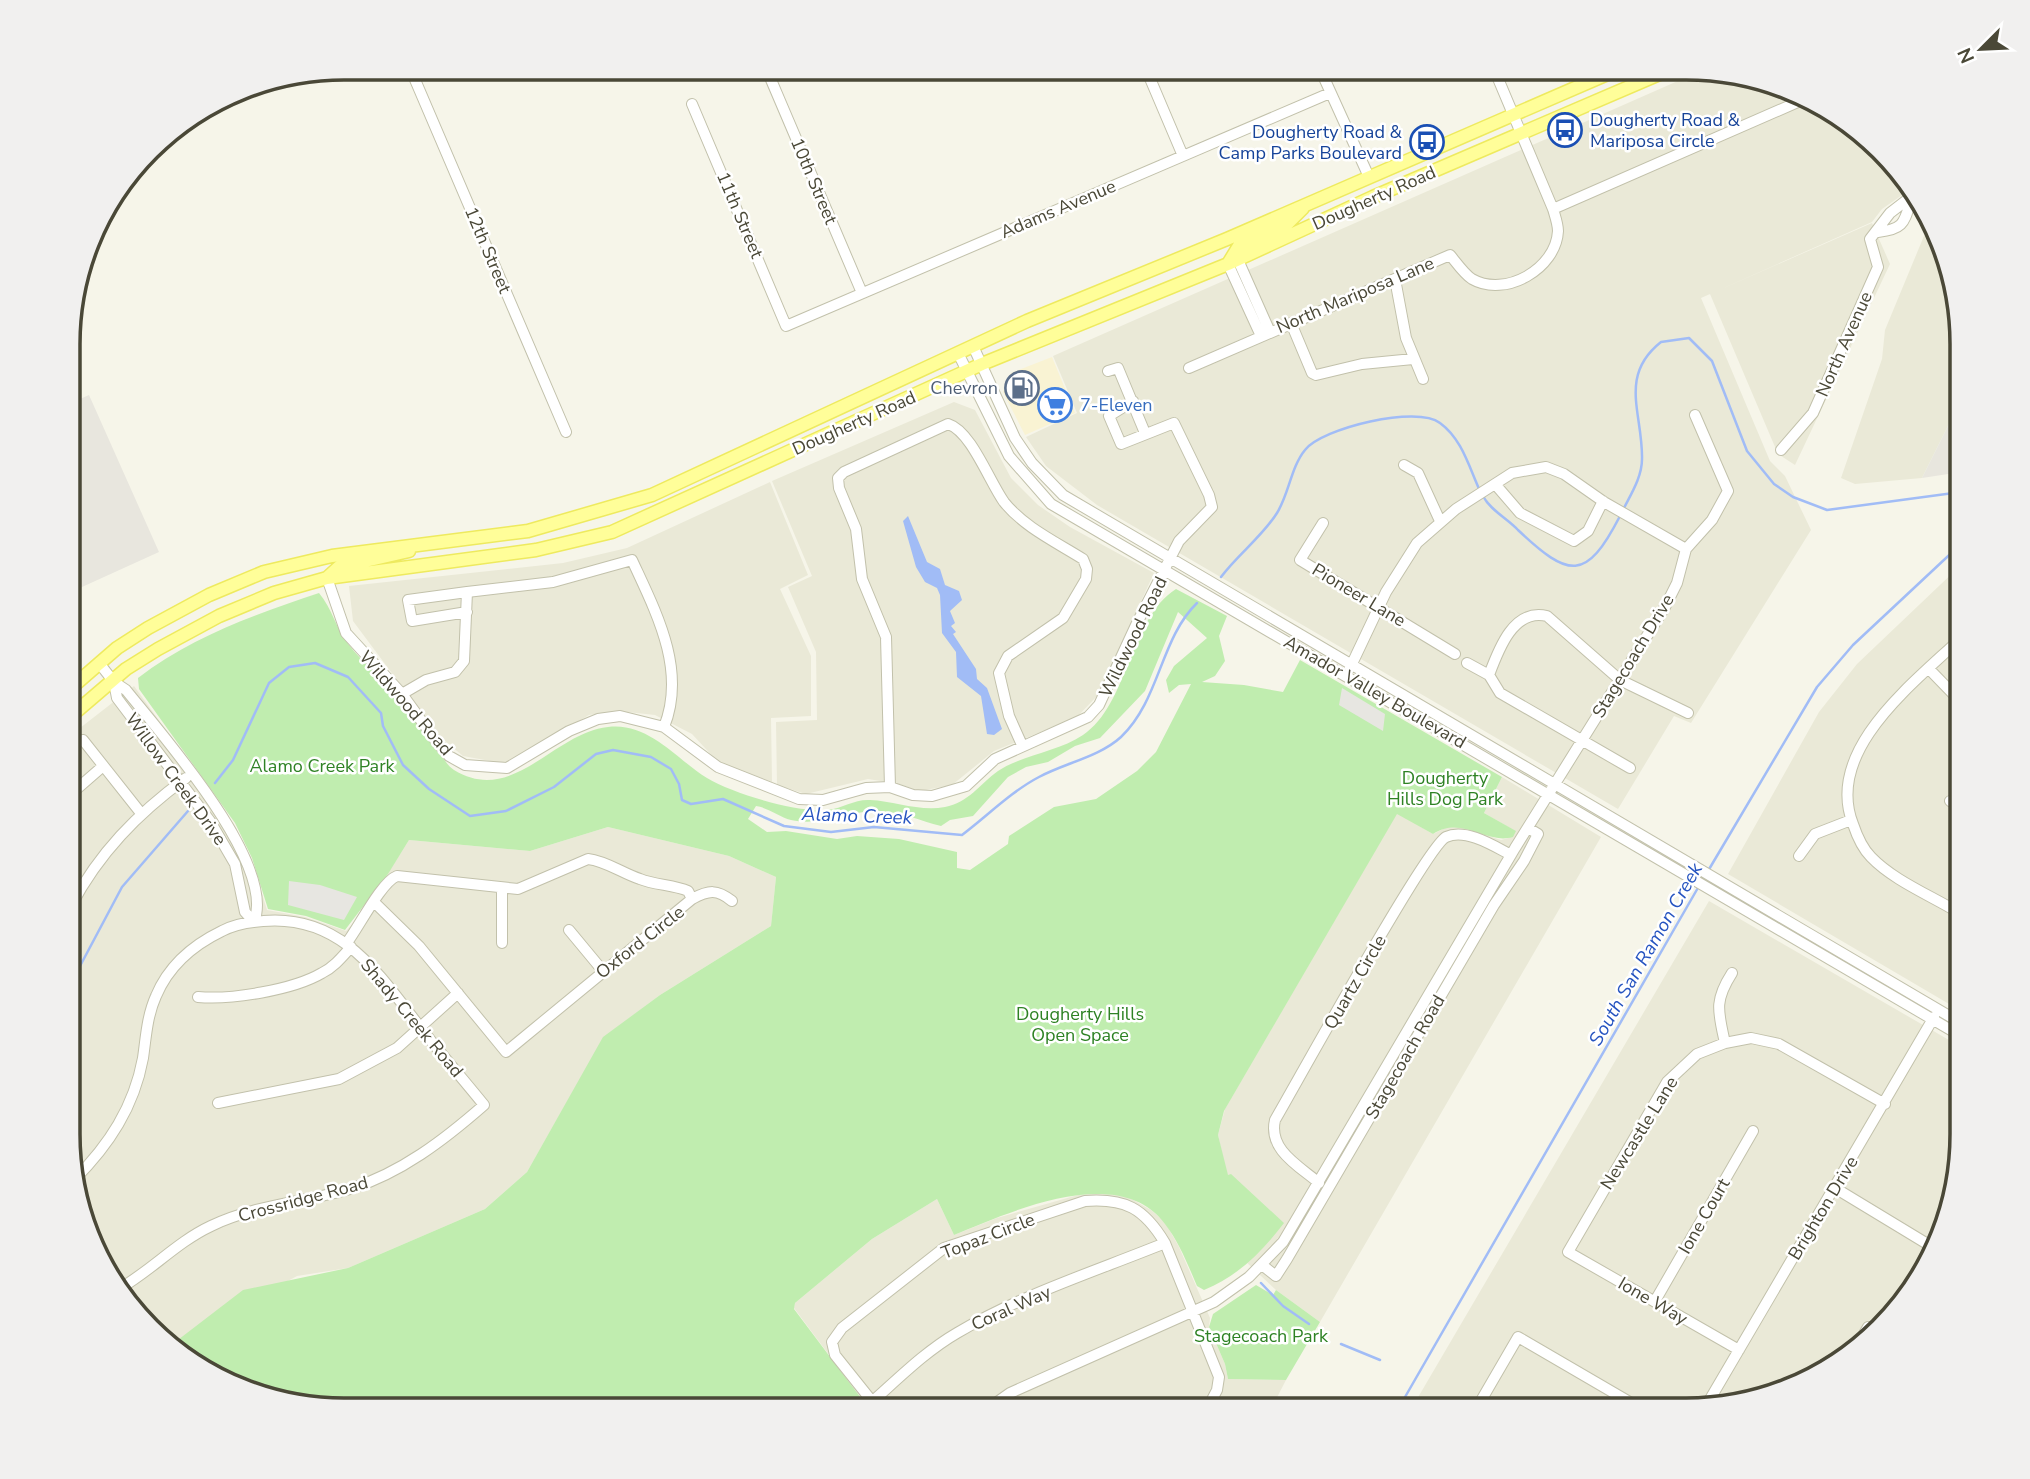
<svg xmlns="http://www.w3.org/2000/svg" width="2030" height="1479" font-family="'Nunito Sans',sans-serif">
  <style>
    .residential { fill: #eae9d7 }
    .commercial { fill: #f9f3d3 }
    .industrial { fill: #e8e6de }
    .green { fill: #c0edaf; fill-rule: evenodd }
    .parking { fill: #e7e6e1 }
    .water { fill: #a1bcf6 }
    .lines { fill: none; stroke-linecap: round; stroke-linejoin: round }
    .stream { stroke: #a1bcf6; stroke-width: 2.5 }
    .minor-casing { stroke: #c2c1ab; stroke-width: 12 }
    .major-casing { stroke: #eeea5f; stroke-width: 15 }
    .minor { stroke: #fff; stroke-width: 10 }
    .major { stroke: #fffe99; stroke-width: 12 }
    .labels { text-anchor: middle; stroke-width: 5; stroke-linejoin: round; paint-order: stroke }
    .transit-label { font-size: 18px; fill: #164399; stroke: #fff; text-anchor: start }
    .street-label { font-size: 18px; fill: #4a4837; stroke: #fff }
    .service-label { font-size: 18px; fill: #4e5e75; stroke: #fff; text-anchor: end }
    .shop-label { font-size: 18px; fill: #366cbe; stroke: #fff; text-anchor: start }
    .park-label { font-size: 18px; fill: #2e8224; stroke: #fff }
    .water-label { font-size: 19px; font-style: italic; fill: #2654c0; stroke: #fff }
    .rim { fill: none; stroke: #4a4837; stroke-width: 3.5 }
  </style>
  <rect width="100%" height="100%" fill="#f6f5e9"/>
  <!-- residential -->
  <path class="residential" d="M 1705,69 L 1791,89 L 1854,125 L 1908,191 L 1882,209 L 1872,222 L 1701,298 L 1770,461 L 1785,476 L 1811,530 L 1691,723 L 1674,716 L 1618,809 L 1097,505 L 1046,466 L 1026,437 L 1077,413 L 1053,356 Z
    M 1931,219 L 1961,326 L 1961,400 L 1922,478 L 1855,484 L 1841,478 L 1882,359 L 1885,330 Z
    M 1872,223 L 1890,264 L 1795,465 L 1778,454 L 1710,294 Z
    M 954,402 L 975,410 L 1011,478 L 1038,505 L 1070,527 L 1154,573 L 1098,695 L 1077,717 L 994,751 L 952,785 L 920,791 L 899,784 L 868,779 L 806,794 L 777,785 L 776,722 L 817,720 L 816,652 L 788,587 L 812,576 L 772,481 Z
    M 770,482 L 808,575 L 780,589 L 811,656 L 811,716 L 771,718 L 772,782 L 717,761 L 692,734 L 655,715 L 618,711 L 589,715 L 516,758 L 501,763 L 463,756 L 438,735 L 353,621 L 349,586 L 563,563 L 627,548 Z
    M 1961,565 L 1961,1011 L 1728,874 L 1819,712 L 1857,664 Z
    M 134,686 L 234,824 L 251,858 L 267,910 L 305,917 L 346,931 L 364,911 L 409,840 L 530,851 L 608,827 L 729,856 L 776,877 L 771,926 L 660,995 L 604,1037 L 527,1172 L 485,1209 L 348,1268 L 297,1276 L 170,1346 L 105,1272 L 71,1171 L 71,735 Z
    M 1502,777 L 1601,837 L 1320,1322 L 1276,1290 L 1245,1261 L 1218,1135 L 1225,1109 L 1397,813 L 1433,834 L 1447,827 L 1458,826 L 1501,840 L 1512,837 L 1515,831 L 1484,813 Z
    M 1709,901 L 1961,1047 L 1961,1153 L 1947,1224 L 1904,1303 L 1808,1382 L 1686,1411 L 1410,1411 Z
    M 1102,1192 L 1128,1197 L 1151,1210 L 1165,1222 L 1179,1247 L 1210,1318 L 1209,1327 L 1225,1364 L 1228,1379 L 1286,1380 L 1270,1411 L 870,1410 L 794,1308 L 795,1303 L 872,1239 L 937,1199 L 954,1235 L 997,1218 L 1078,1195 Z"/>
  <!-- commercial -->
  <path class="commercial" d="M 1052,357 L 1075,413 L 1025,435 L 1003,392 L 1011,373 Z"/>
  <!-- industrial -->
  <path class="industrial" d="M 89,395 L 159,552 L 71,592 L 71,403 Z
    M 1961,400 L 1961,472 L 1922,478 Z"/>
  <!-- green -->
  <path class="green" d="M 1176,589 L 1227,616 L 1219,636 L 1225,661 L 1215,676 L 1202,682 L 1244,685 L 1283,692 L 1300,660 L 1502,777 L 1484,813 L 1516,831 L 1513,837 C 1485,845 1463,815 1433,834 L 1397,814 L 1224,1111 L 1218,1135 L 1228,1175 L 1231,1174 L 1284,1223 C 1262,1252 1238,1276 1204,1290 L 1197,1286 C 1188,1265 1179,1242 1165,1224 C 1119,1162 1010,1212 954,1235 L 937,1199 L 872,1239 L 795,1303 L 794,1309 L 870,1410 L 326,1410 L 255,1396 L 176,1354 L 170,1346 L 243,1290 L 348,1268 L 485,1209 L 527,1172 L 603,1037 L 660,995 L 771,926 L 776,877 L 729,856 L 608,827 L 530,851 L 409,840 L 388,874 L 345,930 L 306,916 L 268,909 L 252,858 L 235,823 L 139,689 L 138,678 C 193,636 254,615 319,593 C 332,608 336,629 349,645 C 362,662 380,676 394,692 C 409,708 421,726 434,744 C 440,752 445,764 454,770 C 513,806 553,733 608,727 C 649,722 676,759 707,778 C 734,794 797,813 828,810 C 843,808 855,799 870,800 C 895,801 920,812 945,807 C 968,803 980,784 998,771 C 1024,754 1058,752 1083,735 C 1129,704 1129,619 1176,589 ZM 1178,612 L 1207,638 L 1174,666 L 1166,680 L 1169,693 L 1179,685 L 1191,684 L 1156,752 L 1137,771 L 1096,799 L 1054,807 L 1009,836 L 1008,844 L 970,870 L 957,868 L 957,852 L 899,839 L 857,836 L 837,839 L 786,831 L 767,832 L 748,819 L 756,806 C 769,808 779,817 791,820 C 823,827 850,810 878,811 C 903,812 920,821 941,826 L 950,820 L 973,816 L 1008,777 L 1026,767 L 1048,762 L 1075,746 L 1100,738 L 1145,691 Z
    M 1256,1285 L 1273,1295 L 1276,1290 L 1320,1322 L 1286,1380 L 1228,1379 L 1225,1364 L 1209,1327 L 1213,1314 Z"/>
  <!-- parking -->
  <path class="parking" d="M 1342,688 L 1385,714 L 1383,731 L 1339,705 Z
    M 289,881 L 320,885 L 357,897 L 344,920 L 288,905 Z"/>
  <!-- water -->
  <path class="water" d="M 908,516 L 927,562 L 940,569 L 945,585 L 959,591 L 962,600 L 950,611 L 955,623 L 951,626 L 956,632 L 953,634 L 976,669 L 977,679 L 987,688 L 1002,729 L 994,735 L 987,734 L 981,696 L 957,677 L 956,652 L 942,633 L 940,595 L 937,588 L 925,582 L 916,567 L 903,521 Z"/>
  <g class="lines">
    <!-- stream -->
    <path class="stream" d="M 1483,496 C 1490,510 1508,519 1518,530 C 1569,578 1586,582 1620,516
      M 1623,510 C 1631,494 1642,477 1642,459 C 1643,414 1618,376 1661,342 L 1689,338 L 1712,361 L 1747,451 L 1774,484 L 1793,497 L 1827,510 L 1961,492
      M 1221,577 C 1238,554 1262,537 1277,513 C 1289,494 1291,467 1305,450 C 1322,428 1417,405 1440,423 C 1462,439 1469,467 1480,491
      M 215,783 L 233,760 L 269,683 L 289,667 L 315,663 L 348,677 L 381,713 L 383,726 L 403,765 L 429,789 L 470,816 L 506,811 L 554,787 L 596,754 L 613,750 L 651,757 L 671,769 L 679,784 L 682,800 L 691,804 L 723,799 L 784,826 L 831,832 L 874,827 L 962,835 C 986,817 1012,791 1039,777 C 1065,763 1099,757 1121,737 C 1160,700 1160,639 1197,603
      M 1708,871 L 1817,687 L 1853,645 L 1961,544
      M 71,983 L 122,887 L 188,811
      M 1261,1283 L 1283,1306 L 1309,1324
      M 1341,1344 L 1380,1360
      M 1397,1411 L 1699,886"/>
    <!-- minor casing -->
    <g class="minor-casing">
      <path id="minor" d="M 410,68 L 566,432
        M 766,68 L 862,293
        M 1146,69 L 1183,156
        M 1320,69 L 1369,177
        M 692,104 L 786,326 L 1330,93
        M 1553,209 L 1807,98
        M 1878,232 C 1906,229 1904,221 1912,197
        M 1238,260 L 1270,332
        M 1228,264 L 1261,336
        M 1395,279 L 1406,338 L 1423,379
        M 1291,323 L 1312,373 L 1316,375 L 1362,364 L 1413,359
        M 973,346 L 1015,438 L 1032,463 L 1063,495 L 1961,1023
        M 958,353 L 1009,456 L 1051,504 L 1961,1036
        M 1189,368 L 1450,255 C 1456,262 1464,274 1472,279 C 1505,298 1556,269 1558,231 C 1558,224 1555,216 1553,209 L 1494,69
        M 1108,371 L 1118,368 L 1145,433
        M 1781,450 L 1813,413 L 1878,267 L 1870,239 L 1890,213 L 1912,196
        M 1404,465 L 1418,473 L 1440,521
        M 1495,484 L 1520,513 L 1574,541 L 1588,531 L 1603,501
        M 1323,523 L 1300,560 L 1455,654
        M 327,578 L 346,633 L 402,694 L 436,741 L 449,756 L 465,765 L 507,768 L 569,731 L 598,719 L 620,716 L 664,727 L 718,767 L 799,799 L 823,800 L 866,788 L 890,787 L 913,795 L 932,796 L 966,786 L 995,759 L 1088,717 L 1099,705 L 1136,625 L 1179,541 L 1212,507 L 1209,495 L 1174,423 L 1121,444 L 1109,416 L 1133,401
        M 467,612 L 412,621 L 408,600 L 467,592
        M 1961,638 C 1914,683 1824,750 1853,824 C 1857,836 1862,848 1871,857 C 1894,881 1932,896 1961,914
        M 99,663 L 114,682 L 126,690 C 162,735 277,864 254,922 L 245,912 L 235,864 L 210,821 L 117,698 L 114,682
        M 1467,663 L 1489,675
        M 1350,668 L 1386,592 L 1417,543 L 1456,509 L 1512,473 L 1546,467 L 1564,474 L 1604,502 L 1686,549
        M 1929,669 L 1961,702
        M 402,694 L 426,680 L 455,672 L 464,661 L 467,592 L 553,582 L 632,560 C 656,612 687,670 664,727
        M 83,740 L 140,812
        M 1630,768 L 1500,693 L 1489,675 C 1499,648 1514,608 1547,616 L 1620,680 L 1688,713
        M 890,787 L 886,637 L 862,579 L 856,529 L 839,488 L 838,478 L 844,472 L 948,424 C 971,431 989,481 1004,502 C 1024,527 1056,542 1083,559 L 1087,569 L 1086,579 L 1063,618 L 1008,656 L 999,673 L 1009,716 L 1022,745
        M 71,794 L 102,767
        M 1950,801 L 1961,808
        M 1799,856 L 1815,834 L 1851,820
        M 502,889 L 502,943
        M 692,899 C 709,890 717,889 732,901
        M 71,906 C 99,853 137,814 186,778
        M 569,930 L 603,971
        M 346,944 C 358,929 381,882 397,876 L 518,889 L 588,859 C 606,861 622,873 640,879 C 655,885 674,885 688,891 L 692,899 L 506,1052 L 419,946 L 374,902
        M 198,997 C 231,1000 293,990 322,973 C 334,967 342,957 351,947
        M 1725,1043 C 1718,1011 1714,1001 1732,973
        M 218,1103 L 339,1079 L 397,1048 L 458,993
        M 74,1180 C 109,1145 134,1107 143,1058 C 146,1037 147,1016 156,996 C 169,965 193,945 222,931 C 235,924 248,922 263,921 C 341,914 378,973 420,1027 C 441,1054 463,1079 484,1105 C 444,1140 401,1173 350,1189 C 305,1202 254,1205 211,1226 C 177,1242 152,1270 119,1289
        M 1319,1183 C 1299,1166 1268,1150 1275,1120 C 1296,1084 1427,846 1446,837 C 1466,828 1494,846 1511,855
        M 1835,1188 L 1934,1248
        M 1262,1265 L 1276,1276 L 1287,1259 L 1494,905 L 1524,861 L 1538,834 L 1528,828
        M 1655,1301 L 1753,1131
        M 1861,1339 L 1868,1327
        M 1739,1350 L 1568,1252 L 1667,1082 L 1697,1054 L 1725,1043 L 1751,1038 L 1779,1044 L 1885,1104
        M 873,1401 C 900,1377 926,1351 957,1333 C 1021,1295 1096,1271 1165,1243
        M 1135,1404 L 1141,1411
        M 1706,1406 L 1934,1017
        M 879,1410 L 835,1355 L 832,1342 L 842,1328 L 944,1248 L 1085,1201 C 1125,1198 1144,1208 1165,1243 L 1219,1377 L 1217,1390 L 1206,1411
        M 986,1410 L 1010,1393 L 1214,1302 L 1249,1277 L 1283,1242 L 1515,848 L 1665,607 L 1677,583 L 1686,549 L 1712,520 L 1728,491 L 1695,415
        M 1475,1411 L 1518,1337 L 1645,1411"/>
    </g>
    <!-- major casing -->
    <g class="major-casing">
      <path id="major" d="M 1228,264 L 1239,246 L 1285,226 L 1303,208
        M 328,577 L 339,567 L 409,551
        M 71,688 L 117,648 L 148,628 L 209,595 L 264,572 L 332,556 L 528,531 L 652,495 L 1027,321 L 1227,239 L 1619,69
        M 71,716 L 126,669 L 158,649 L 219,616 L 274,593 L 327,578 L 536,550 L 612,532 L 982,364 L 1228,264 L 1373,197 L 1671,69"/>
    </g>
    <!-- minor -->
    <use href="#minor" class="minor"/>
    <!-- major -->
    <use href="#major" class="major"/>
  </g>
  <!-- icons -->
  <defs>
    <g id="bus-ring" transform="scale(1.75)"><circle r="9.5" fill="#fff" stroke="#1a4fb4" stroke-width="1.5"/><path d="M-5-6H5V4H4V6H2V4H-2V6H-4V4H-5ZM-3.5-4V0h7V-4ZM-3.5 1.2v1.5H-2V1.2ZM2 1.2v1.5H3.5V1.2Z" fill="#1a4fb4"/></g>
    <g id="fuel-ring" transform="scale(1.75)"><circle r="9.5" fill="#fff" stroke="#5c6f8a" stroke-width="1.5"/><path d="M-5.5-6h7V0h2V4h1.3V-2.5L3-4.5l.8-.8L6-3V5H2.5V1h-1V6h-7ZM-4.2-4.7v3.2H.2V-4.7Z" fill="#5c6f8a"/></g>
    <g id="supermarket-ring" transform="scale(1.75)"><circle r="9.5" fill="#fff" stroke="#3f7fe0" stroke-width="1.5"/><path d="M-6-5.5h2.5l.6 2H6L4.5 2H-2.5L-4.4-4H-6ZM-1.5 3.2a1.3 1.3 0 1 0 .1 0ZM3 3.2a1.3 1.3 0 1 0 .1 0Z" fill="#3f7fe0"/></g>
  </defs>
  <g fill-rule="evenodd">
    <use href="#bus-ring" x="1565" y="130"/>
    <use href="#bus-ring" x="1427" y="142"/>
    <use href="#fuel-ring" x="1022" y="388"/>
    <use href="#supermarket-ring" x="1055" y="405"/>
  </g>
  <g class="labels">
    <!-- transit labels -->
    <g class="transit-label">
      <text x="1590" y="126">Dougherty Road &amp;<tspan x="1590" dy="21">Mariposa Circle</tspan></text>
      <text x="1402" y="138" text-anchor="end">Dougherty Road &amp;<tspan x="1402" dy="21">Camp Parks Boulevard</tspan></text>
    </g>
    <!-- street labels -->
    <g class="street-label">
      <text transform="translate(814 181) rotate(67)" y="6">10th Street</text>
      <text transform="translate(1374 198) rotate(-24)" y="6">Dougherty Road</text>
      <text transform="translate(1058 209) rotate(-23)" y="6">Adams Avenue</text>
      <text transform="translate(740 215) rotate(67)" y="6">11th Street</text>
      <text transform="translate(488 250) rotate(67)" y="6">12th Street</text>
      <text transform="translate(1355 295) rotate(-23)" y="6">North Mariposa Lane</text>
      <text transform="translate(1844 344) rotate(-66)" y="6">North Avenue</text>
      <text transform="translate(854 423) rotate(-24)" y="6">Dougherty Road</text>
      <text transform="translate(1359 595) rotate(31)" y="6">Pioneer Lane</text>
      <text transform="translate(1133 637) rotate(-64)" y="6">Wildwood Road</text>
      <text transform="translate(1633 656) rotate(-59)" y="6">Stagecoach Drive</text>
      <text transform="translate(1375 692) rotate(30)" y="6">Amador Valley Boulevard</text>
      <text transform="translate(406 703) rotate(49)" y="6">Wildwood Road</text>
      <text transform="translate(176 779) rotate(54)" y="6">Willow Creek Drive</text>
      <text transform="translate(640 942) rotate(-38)" y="6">Oxford Circle</text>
      <text transform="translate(1355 982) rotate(-60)" y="6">Quartz Circle</text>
      <text transform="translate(412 1018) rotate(50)" y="6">Shady Creek Road</text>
      <text transform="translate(1405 1057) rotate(-60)" y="6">Stagecoach Road</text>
      <text transform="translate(1639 1133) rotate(-58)" y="6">Newcastle Lane</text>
      <text transform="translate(303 1199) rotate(-15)" y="6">Crossridge Road</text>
      <text transform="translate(1823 1208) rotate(-59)" y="6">Brighton Drive</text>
      <text transform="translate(1704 1216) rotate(-60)" y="6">Ione Court</text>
      <text transform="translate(988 1236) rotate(-21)" y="6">Topaz Circle</text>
      <text transform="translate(1653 1301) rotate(30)" y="6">Ione Way</text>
      <text transform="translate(1011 1308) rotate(-24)" y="6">Coral Way</text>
    </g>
    <!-- service labels -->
    <g class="service-label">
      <text x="998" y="394">Chevron</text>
    </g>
    <!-- shop labels -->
    <g class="shop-label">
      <text x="1080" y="411">7-Eleven</text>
    </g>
    <!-- park labels -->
    <g class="park-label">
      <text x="322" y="772">Alamo Creek Park</text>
      <text x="1445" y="784">Dougherty<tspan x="1445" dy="21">Hills Dog Park</tspan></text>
      <text x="1080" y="1020">Dougherty Hills<tspan x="1080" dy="21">Open Space</tspan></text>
      <text x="1261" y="1342">Stagecoach Park</text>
    </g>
    <!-- water labels -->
    <g class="water-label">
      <text transform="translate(857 815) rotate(2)" y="7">Alamo Creek</text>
      <text transform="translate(1645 954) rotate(-60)" y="7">South San Ramon Creek</text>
    </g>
  </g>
  <!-- crop -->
  <path d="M0 0H2030V1479H0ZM344 80H1686A264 264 0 0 1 1950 344V1134A264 264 0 0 1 1686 1398H344A264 264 0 0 1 80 1134V344A264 264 0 0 1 344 80Z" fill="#f1f0ef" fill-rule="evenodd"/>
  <path class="rim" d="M344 80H1686A264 264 0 0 1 1950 344V1134A264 264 0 0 1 1686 1398H344A264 264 0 0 1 80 1134V344A264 264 0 0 1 344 80Z"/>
  <!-- north arrow -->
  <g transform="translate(1981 49) rotate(246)" stroke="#ffffff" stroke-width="5" paint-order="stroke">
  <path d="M0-5L12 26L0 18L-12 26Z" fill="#4a4837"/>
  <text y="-10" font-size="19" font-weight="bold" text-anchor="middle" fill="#4a4837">N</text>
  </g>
</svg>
